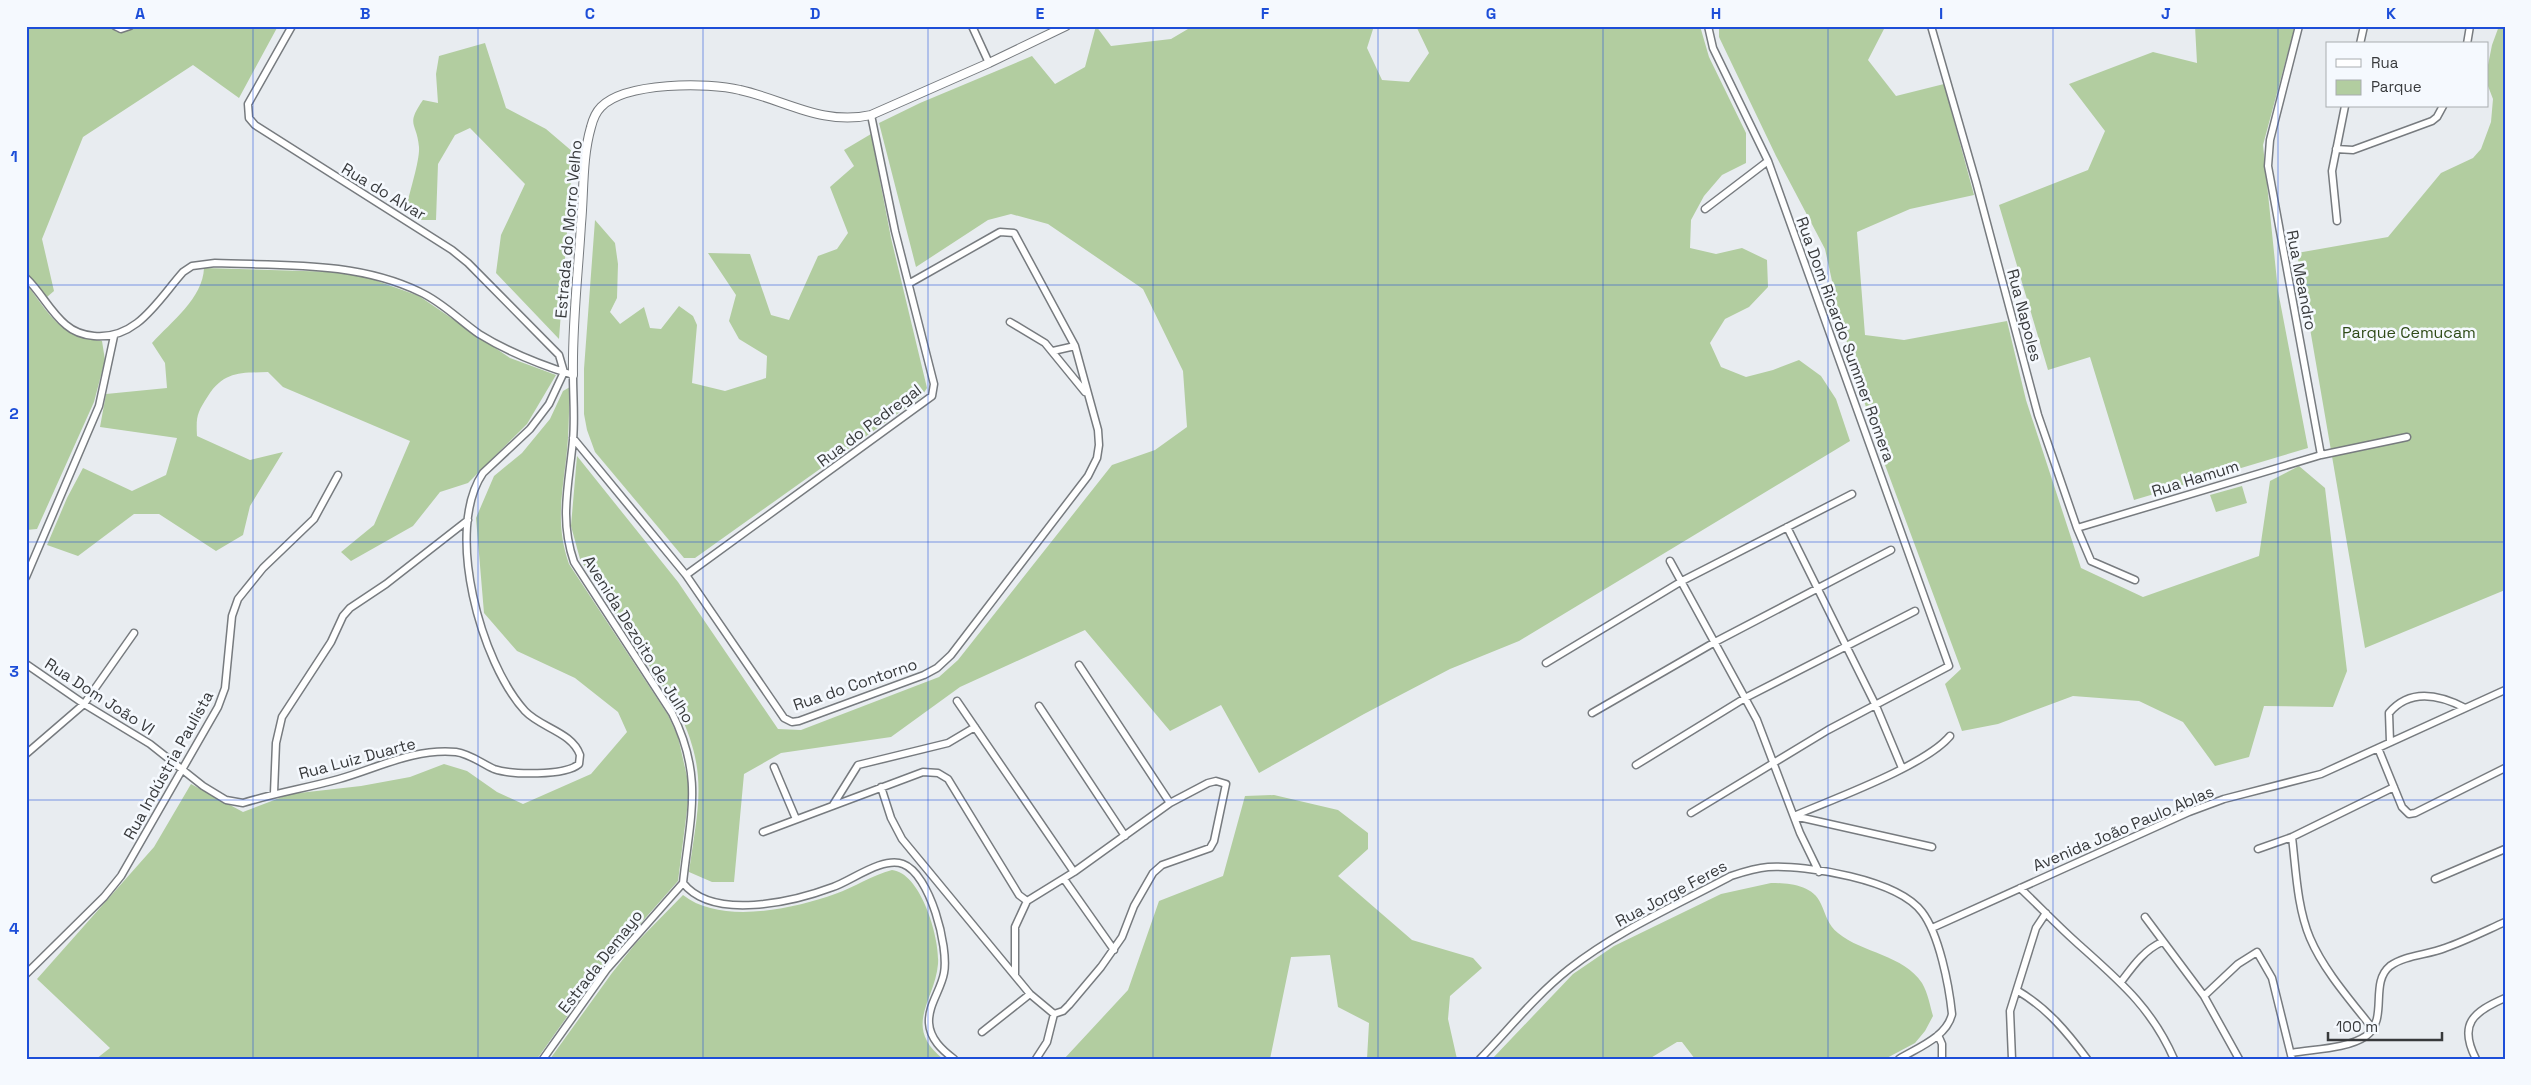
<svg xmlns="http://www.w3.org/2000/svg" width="2531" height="1085" font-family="'Space Grotesk',sans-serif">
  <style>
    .green { fill: #b2cda0 }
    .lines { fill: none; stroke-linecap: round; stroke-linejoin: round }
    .minor-casing { stroke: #777b7f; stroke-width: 9 }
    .tertiary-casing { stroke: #777b7f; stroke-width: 10 }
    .minor { stroke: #fff; stroke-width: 6 }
    .tertiary { stroke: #fff; stroke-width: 8 }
    .grid { fill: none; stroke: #1d4ed8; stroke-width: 1; stroke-opacity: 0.55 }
    .labels { text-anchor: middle; stroke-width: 5; stroke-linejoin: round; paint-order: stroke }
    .street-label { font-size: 16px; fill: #383a3c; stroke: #f5f9fe }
    .park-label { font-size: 16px; fill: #2f4b18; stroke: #f5f9fe }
    .neatline { fill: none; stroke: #1d4ed8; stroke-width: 2 }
    .grid-label { font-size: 16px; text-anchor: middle; font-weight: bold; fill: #1d4ed8 }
  </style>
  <rect width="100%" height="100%" fill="#e8ecf0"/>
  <!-- green -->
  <path class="green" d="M 26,26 L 111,26 L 117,32 L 138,26 L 278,26 L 239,98 L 193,65 L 83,137 L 42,239 L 54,291 L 47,297 L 26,272 Z
    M 1096,26 L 1111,46 L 1171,39 L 1193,26 L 1374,26 L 1367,48 L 1382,80 L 1409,82 L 1429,53 L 1416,26 L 1700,26 L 1709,57 L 1746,133 L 1746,163 L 1722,175 L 1704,196 L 1691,220 L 1690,248 L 1716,254 L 1742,248 L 1767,260 L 1768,287 L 1749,307 L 1725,319 L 1710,343 L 1721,367 L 1746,377 L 1773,370 L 1799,360 L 1821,376 L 1836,399 L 1850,441 L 1519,641 L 1450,669 L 1364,714 L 1259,773 L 1221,705 L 1170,731 L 1085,630 L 960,687 L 891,737 L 781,753 L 744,774 L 734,882 L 712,882 L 689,872 C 698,806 709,773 678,710 L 580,559 L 571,526 L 577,456 L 678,582 L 778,729 L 801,730 L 939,677 L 958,660 L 1112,465 L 1155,450 L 1187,427 L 1183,371 L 1143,289 L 1048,224 L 1011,214 L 988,220 L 916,267 L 879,123 L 920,103 L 1032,56 L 1055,84 L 1085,67 Z
    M 1719,26 L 1882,26 L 1884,29 L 1868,60 L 1896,96 L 1944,84 L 1974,195 L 1910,209 L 1857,232 L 1865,335 L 1904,340 L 2007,321 L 2026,400 L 2081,568 L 2143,597 L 2259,556 L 2270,481 L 2299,466 L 2325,488 L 2347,671 L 2333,707 L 2264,706 L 2249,757 L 2215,766 L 2183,722 L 2139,701 L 2073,696 L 1998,724 L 1962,731 L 1945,684 L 1961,669 L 1875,438 L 1841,322 L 1825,249 L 1776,156 L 1719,37 Z
    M 2195,26 L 2295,26 L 2263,145 L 2278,291 L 2308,448 L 2134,500 L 2090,357 L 2048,370 L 1999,205 L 2088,170 L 2105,131 L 2069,84 L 2153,52 L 2197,63 Z
    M 2499,26 L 2505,26 L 2505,590 L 2365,648 L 2297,253 L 2388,237 L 2441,173 L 2473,158 L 2481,149 L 2491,122 L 2493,99 L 2488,86 L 2487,70 L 2492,45 Z
    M 485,43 L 506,108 L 546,129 L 573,152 L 559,339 L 496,273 L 501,235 L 525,184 L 470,128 L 455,135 L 438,164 L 436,220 L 420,220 L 407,205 C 410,190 420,160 419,147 C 417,122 405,126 423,100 L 438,103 L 436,74 L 439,56 Z
    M 871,134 L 891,238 L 927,388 L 921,397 L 695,558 L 684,558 L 595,452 L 587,430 L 584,414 L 584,369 L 595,220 L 615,243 L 618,264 L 617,298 L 610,312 L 620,324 L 644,307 L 650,328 L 661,329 L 679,306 L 693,316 L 697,325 L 692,383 L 725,391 L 766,378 L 767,356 L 739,339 L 729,321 L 736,295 L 708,253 L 750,254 L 771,315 L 789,320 L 818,256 L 837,249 L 848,233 L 830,187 L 854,166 L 844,150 Z
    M 204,268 L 336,272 L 369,278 L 419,296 L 510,358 L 556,375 L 527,424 L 468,483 L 440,492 L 413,526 L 351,561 L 341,552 L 374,525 L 410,441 L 283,387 L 268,372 C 241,373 224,371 208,396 C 197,413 196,416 197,436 L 250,460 L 283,452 L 250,506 L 243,535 L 216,551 L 159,514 L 134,514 L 78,556 L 47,545 L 67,498 L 83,468 L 132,491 L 166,475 L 177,438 L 100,427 L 106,394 L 167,388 L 165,363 L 152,343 C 171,322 203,298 204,268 Z
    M 26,283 C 49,314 60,337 102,341 L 105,360 L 94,402 L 37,529 L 26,530 Z
    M 570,387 C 569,404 569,421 568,438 C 565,485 553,518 569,564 L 668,715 L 678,737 L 688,781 L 688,802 L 678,881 L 603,966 L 537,1059 L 96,1059 L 110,1048 L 37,979 L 154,847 L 191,784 L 243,812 L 290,794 L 361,786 L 410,777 L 444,764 L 467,771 L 497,792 L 523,804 L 591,774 L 627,732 L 618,712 L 575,678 L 517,651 L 484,613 L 476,518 L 494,476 L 522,453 L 550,419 L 563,391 Z
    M 2242,486 L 2247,503 L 2216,512 L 2210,495 Z
    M 1274,795 L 1338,810 L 1368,833 L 1368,849 L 1338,876 L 1412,940 L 1473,958 L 1482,968 L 1450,996 L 1448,1019 L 1457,1059 L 1367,1059 L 1369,1023 L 1338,1007 L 1330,955 L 1291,957 L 1270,1059 L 1064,1059 L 1128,990 L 1159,901 L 1223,876 L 1245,796 Z
    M 892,870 C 921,873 940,938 938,964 C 935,1001 902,1026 943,1059 L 550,1059 L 612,973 L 636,943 L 683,895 C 721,925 793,909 835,894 C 855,887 872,875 892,870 Z
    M 1771,883 C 1789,883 1813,885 1821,904 C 1826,915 1828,925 1838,933 C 1862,953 1904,955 1922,983 C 1928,993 1930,1006 1933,1016 L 1925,1031 L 1915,1043 L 1885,1059 L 1695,1059 L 1682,1042 L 1677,1042 L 1649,1059 L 1492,1059 L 1573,974 L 1614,946 L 1721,894 Z"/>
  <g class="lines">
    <!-- minor casing -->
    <g class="minor-casing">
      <path id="minor" d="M 115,26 L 121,29 L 130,26
        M 972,26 L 989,63
        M 1931,26 L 1976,182 L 2038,415 L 2077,528 L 2091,561 L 2135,580
        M 2299,26 L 2270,140 L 2268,166 L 2321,455 L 2407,437
        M 2360,44 L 2364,26
        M 2467,44 L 2470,26
        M 2336,149 L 2353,150 L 2432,121 L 2437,117 L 2443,106
        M 1705,209 L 1768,161
        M 2337,221 L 2332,171 L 2345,106
        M 26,278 C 41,292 50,312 66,325 C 74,332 83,335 94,336 C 137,340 158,300 183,272 L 192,266 L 215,263 C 284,266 356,261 420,292 C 442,302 459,320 479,334 C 508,352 541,365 573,375 C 573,396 575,419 573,440 C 569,484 559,519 574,562 L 672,713 C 704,777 690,816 683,883
        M 1010,322 L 1045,343 L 1085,392
        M 1053,351 L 1075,346
        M 573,438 L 686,575 L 784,718 L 792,722 L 799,721 L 924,675 L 937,668 L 951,655 L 1088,476 L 1097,458 L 1099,445 L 1098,430 L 1075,346 L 1014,233 L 1000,232 L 910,283
        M 1787,527 L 1876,706 L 1902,768
        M 2077,528 L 2321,455
        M 1670,561 L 1757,720 L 1800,833 L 1819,872
        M 686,575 L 932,396 L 934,384 L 895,231 L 871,115
        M 26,577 L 99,406 L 114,336
        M 1546,663 L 1682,581 L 1852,494
        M 26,664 L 84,704 L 150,744 L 203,786 L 226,800 L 243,803 C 275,793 307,788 339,779 C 378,768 414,748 456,752 C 470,754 481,763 494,769 C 511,775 565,776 579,764 L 580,755 C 572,732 541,728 525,711 C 481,663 444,530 483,473 L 530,429 L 549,404 L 564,372 L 559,355 L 468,263 L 452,250 L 255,125 L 249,118 L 248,104 L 292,26
        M 1079,665 L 1170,803
        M 957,701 L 1074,872
        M 1039,706 L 1125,836
        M 1592,713 L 1715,642 L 1891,550
        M 2390,742 L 2389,713 C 2410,688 2440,695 2465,708
        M 2378,748 L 2402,807 L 2409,814 L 2415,813 L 2505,768
        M 26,754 L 84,704 L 134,633
        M 1636,765 L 1745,698 L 1915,611
        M 774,767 L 796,819
        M 881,787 L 891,818 L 902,839 L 1030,994 L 1054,1014
        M 274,793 L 276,743 L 282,717 L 331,642 L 343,616 L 350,608 L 386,584 L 468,520
        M 833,805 L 858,765 L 948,743 L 975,727
        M 1691,813 L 1828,730 L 1949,666 L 1768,161 L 1713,48 L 1708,26
        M 1794,816 C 1833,799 1925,766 1950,736
        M 1794,816 L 1932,847
        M 763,832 L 923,772 L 938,773 L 948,779 L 1019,895 L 1027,901
        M 2292,837 C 2296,870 2297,907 2310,938 C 2324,971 2351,1001 2373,1029
        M 2258,849 L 2292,837 L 2394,787
        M 1064,879 L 1114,950
        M 2435,879 L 2505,849
        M 683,883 C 713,921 793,902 833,887 C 851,881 883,856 903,864 C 930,874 949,947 944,973 C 941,990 928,1005 929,1023 C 930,1039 942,1050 954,1059
        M 2020,888 C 2039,906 2056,924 2076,942 C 2117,979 2151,1006 2174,1059
        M 2145,917 L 2204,996 L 2239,1059
        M 1932,928 L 2189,812 L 2224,799 L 2321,774 L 2505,690
        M 26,974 L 104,897 L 121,876 L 218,707 L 225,688 L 232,616 L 238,599 L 263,568 L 314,519 L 338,475
        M 1015,975 L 1015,927 L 1027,901 L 1074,872 L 1170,803 L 1208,783 L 1216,781 L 1226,784 L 1214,841 L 1210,848 L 1162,865 L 1153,873 L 1134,906 L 1122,937 L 1101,967 L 1069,1005 L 1063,1011 L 1054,1014
        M 2121,982 C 2133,966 2144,950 2162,942
        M 2018,991 C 2047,1008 2067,1032 2087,1059
        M 2204,996 L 2238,964 L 2257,952 L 2272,978 L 2292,1059
        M 982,1032 L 1030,994
        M 1938,1035 L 1942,1044 L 1942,1059
        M 2292,1053 C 2314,1049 2347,1049 2366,1036 C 2389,1019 2369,983 2390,966 C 2405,955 2428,955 2445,948 C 2465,941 2485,931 2505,922
        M 543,1059 L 607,969 L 683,883
        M 1036,1059 L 1047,1042 L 1054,1014
        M 1480,1059 C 1509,1029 1536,995 1569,969 C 1617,931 1677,905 1731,876 C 1743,872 1755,868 1768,867 C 1807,865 1897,879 1922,912 C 1939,934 1949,985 1952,1014 C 1947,1037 1917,1048 1899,1059
        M 2012,1059 L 2010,1011 L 2036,928 L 2046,913
        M 2476,1059 C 2458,1024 2473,1012 2505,998"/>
    </g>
    <!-- tertiary casing -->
    <g class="tertiary-casing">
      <path id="tertiary" d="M 573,375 C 572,324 578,275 581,224 C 584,192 582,158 591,127 C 593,119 596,112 601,107 C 625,82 708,82 740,90 C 785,100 823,126 871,115 L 989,63 L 1066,26"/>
    </g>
    <!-- minor -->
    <use href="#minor" class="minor"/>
    <!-- tertiary -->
    <use href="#tertiary" class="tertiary"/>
  </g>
  <!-- grid -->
  <path class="grid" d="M 253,26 L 253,1059M 478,26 L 478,1059M 703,26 L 703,1059M 928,26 L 928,1059M 1153,26 L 1153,1059M 1378,26 L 1378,1059M 1603,26 L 1603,1059M 1828,26 L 1828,1059M 2053,26 L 2053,1059M 2278,26 L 2278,1059M 26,285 L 2505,285M 26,542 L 2505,542M 26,800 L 2505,800"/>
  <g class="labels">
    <!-- street labels -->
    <g class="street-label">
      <text transform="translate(384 191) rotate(31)" y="6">Rua do Alvar</text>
      <text transform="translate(568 229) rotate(-85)" y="6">Estrada do Morro Velho</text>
      <text transform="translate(2302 280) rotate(79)" y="6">Rua Meandro</text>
      <text transform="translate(2025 315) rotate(75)" y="6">Rua Napoles</text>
      <text transform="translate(1846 339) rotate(70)" y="6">Rua Dom Ricardo Summer Romera</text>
      <text transform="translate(869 425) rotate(-37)" y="6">Rua do Pedregal</text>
      <text transform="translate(2195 478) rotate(-17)" y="6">Rua Hamum</text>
      <text transform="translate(639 639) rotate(58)" y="6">Avenida Dezoito de Julho</text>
      <text transform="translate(855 684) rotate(-19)" y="6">Rua do Contorno</text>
      <text transform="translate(100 696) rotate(33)" y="6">Rua Dom João VI</text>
      <text transform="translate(357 758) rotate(-15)" y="6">Rua Luiz Duarte</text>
      <text transform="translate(168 765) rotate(-61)" y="6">Rua Indústria Paulista</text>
      <text transform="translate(2123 828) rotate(-23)" y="6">Avenida João Paulo Ablas</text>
      <text transform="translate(1671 893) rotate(-28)" y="6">Rua Jorge Feres</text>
      <text transform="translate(600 961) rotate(-52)" y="6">Estrada Demayo</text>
    </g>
    <!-- park labels -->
    <g class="park-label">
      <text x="2409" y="338">Parque Cemucam</text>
    </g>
  </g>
  <!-- border -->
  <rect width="2531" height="1085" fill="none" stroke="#f5f9fe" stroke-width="55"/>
  <!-- legend -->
  <rect x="2326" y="42" width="162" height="65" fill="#f5f9fe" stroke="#a9adb0"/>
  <rect x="2336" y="59" width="25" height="8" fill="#ffffff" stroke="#a9adb0"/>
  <text x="2371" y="68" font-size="15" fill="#383a3c">Rua</text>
  <rect x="2336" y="80" width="25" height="15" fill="#b2cda0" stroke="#a9adb0"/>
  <text x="2371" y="92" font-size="15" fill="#383a3c">Parque</text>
  <!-- scale -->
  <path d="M2328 1032v8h114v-8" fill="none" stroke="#383a3c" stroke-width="2.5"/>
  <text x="2336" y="1032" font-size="15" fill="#383a3c" stroke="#f5f9fe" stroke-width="4" paint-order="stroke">100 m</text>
  <rect x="28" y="28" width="2476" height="1030" class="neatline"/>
  <g class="grid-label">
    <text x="140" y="19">A</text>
    <text x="365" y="19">B</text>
    <text x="590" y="19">C</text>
    <text x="815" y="19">D</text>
    <text x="1040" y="19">E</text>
    <text x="1265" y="19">F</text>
    <text x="1491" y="19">G</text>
    <text x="1716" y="19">H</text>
    <text x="1941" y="19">I</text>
    <text x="2166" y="19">J</text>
    <text x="2391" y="19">K</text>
    <text x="14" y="162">1</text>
    <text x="14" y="419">2</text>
    <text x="14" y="677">3</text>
    <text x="14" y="934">4</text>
  </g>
</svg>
